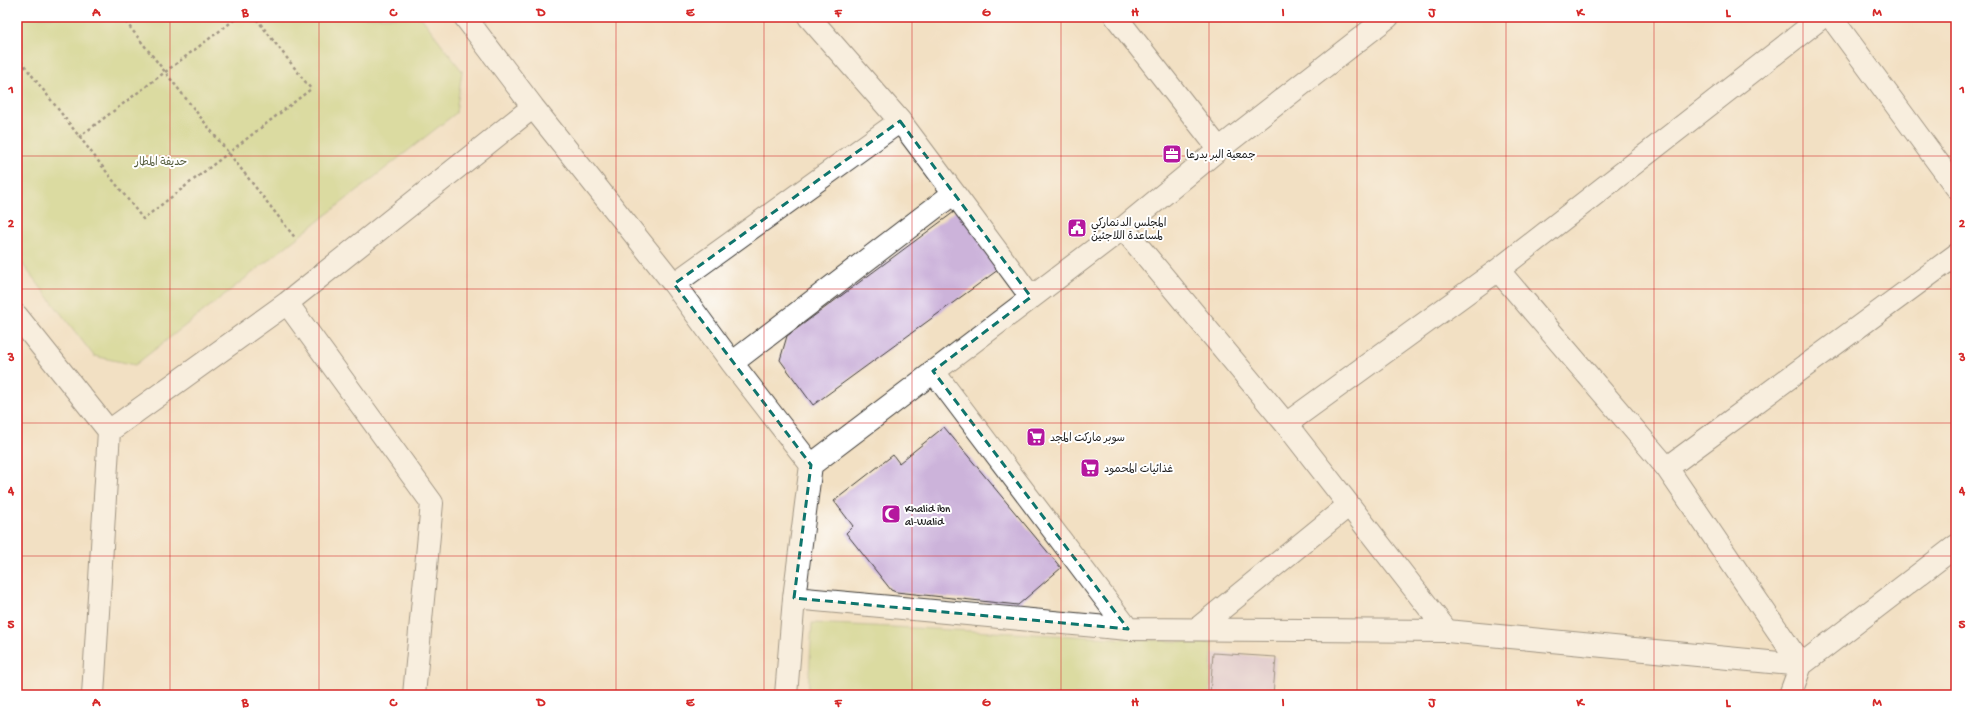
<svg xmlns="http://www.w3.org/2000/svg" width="1973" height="712" font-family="'Gochi Hand','Playpen Sans Arabic',sans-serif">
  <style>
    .green { fill: #bed478; stroke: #6d784a }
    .building { fill: #ccb3da }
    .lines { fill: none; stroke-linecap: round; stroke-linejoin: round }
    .minor-casing { stroke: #3c3935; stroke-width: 24 }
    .tertiary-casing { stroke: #3c3935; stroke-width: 24 }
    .path { stroke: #3c3935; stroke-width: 2.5; stroke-dasharray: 3 3; stroke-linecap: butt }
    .minor { stroke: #fff; stroke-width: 22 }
    .tertiary { stroke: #fff; stroke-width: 22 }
    .rail { stroke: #1c1c1c; stroke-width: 3 }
    .marked { fill: none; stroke: #0f766e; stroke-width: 3; stroke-dasharray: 8 5; stroke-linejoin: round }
    .grid { fill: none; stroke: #d62828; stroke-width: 1; stroke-opacity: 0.55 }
    .labels { text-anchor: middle; stroke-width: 4; stroke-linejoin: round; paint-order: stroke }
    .poi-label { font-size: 11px; fill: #1c1c1c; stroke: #fff; text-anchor: start }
    .park-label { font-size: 11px; fill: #555c3c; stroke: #fff }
    .neatline { fill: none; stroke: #d62828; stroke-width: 1.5 }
    .grid-label { font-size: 13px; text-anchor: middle; font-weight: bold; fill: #d62828 }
  </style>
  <rect width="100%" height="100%" fill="#fff"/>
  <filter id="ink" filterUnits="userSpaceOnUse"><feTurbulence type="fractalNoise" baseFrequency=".025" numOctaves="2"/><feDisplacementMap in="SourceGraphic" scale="8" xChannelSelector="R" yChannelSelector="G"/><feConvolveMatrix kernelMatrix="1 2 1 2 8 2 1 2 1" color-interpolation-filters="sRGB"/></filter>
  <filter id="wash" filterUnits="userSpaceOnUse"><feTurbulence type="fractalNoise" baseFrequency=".012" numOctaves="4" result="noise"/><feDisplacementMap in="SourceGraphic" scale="16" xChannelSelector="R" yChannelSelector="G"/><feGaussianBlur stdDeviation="0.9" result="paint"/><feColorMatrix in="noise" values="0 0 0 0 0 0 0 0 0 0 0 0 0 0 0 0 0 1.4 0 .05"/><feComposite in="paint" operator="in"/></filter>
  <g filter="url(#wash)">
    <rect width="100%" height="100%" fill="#f2e0c3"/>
    <!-- green -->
    <path class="green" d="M 17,17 L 421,17 L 462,71 L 456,113 L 135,365 L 94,356 L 17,257 Z
      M 812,623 L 1213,643 L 1210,695 L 808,695 Z"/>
    <g id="blocks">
      <!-- building -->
      <path class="building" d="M 958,209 L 1002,267 L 813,405 L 780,360 L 787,336 Z
        M 944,427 L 1061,568 L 1018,605 L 896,592 L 891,590 L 846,533 L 853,526 L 834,501 L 893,455 L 899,463 Z
        M 1213,653 L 1276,657 L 1273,695 L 1210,695 Z"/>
    </g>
  </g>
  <g filter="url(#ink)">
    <use href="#blocks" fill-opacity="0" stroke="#3c3935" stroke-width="1"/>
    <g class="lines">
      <!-- minor casing -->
      <g class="minor-casing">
        <path id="minor" d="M 465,17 L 533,107 L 674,284 L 732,363 L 811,465
          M 809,17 L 900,121
          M 1116,17 L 1219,149
          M 954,193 L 1031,297
          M 1123,228 L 1286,424 L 1447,631
          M 1498,270 L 1667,468 L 1801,665
          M 674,284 L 900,121 L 954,193 L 732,363
          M 287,303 L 432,503 L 414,695
          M 17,316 L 109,431 L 93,695
          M 933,371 L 1128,629
          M 1286,424 L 1498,270 L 1822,17
          M 109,431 L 287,303 L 533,107
          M 1667,468 L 1956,255
          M 794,598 L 1128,629 L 1447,631 L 1801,665
          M 1197,629 L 1349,505
          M 786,695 L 794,598 L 811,465 L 1123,228 L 1219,149 L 1388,17
          M 1790,695 L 1801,665 L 1956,546"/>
      </g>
      <!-- tertiary casing -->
      <g class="tertiary-casing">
        <path id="tertiary" d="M 1831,17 L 1956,187"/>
      </g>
      <!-- path -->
      <path class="path" d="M 122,17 L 296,239
        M 17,56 L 143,219 L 311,89 L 255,17
        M 79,137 L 238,17"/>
      <!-- minor -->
      <use href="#minor" class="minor"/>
      <!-- tertiary -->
      <use href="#tertiary" class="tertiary"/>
      <!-- rail -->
      <path class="rail" d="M 1949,17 L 1956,28"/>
    </g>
  </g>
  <!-- marked area -->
  <path d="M0 0H1973V712H0ZM 900,121 L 1031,297 L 933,371 L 1128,629 L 794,598 L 811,465 L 674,284 Z" fill="#f2e0c3" fill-opacity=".55" fill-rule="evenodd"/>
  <path class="marked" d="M 900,121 L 1031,297 L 933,371 L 1128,629 L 794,598 L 811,465 L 674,284 Z"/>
  <!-- grid -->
  <path class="grid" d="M 170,17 L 170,695M 319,17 L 319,695M 467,17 L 467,695M 616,17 L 616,695M 764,17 L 764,695M 912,17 L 912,695M 1061,17 L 1061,695M 1209,17 L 1209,695M 1357,17 L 1357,695M 1506,17 L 1506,695M 1654,17 L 1654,695M 1803,17 L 1803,695M 17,156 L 1956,156M 17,289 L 1956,289M 17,423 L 1956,423M 17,556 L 1956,556"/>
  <!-- icons -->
  <defs>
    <g id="office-square" transform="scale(1)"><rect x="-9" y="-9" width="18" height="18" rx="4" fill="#b5179e" stroke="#fff"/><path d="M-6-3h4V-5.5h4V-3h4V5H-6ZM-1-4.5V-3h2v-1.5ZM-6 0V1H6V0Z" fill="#fff"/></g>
    <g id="civic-square" transform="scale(1)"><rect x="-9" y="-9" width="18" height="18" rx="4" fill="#b5179e" stroke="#fff"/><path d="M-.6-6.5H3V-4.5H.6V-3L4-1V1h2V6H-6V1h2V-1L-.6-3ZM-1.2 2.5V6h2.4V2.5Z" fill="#fff"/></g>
    <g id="supermarket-square" transform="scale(1)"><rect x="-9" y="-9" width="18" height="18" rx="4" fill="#b5179e" stroke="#fff"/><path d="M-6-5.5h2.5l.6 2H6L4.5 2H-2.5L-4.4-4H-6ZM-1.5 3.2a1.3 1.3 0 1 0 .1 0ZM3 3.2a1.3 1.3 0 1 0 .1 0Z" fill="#fff"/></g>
    <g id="mosque-square" transform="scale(1)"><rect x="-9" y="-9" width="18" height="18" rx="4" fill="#b5179e" stroke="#fff"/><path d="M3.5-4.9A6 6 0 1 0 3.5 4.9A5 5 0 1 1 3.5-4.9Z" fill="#fff"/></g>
  </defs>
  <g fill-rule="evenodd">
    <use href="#office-square" x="1172" y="154"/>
    <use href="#civic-square" x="1077" y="228"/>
    <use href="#supermarket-square" x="1036" y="437"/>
    <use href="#supermarket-square" x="1090" y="468"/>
    <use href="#mosque-square" x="891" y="514"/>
  </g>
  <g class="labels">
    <!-- poi labels -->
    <g class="poi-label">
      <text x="1186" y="158">جمعية البر بدرعا</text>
      <text x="1091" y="226">المجلس الدنماركي<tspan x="1091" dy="13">لمساعدة اللاجئين</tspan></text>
      <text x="1050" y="441">سوبر ماركت المجد</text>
      <text x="1104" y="472">غذائيات المحمود</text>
      <text x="905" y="512">Khalid ibn<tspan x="905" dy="13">al-Walid</tspan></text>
    </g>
    <!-- park labels -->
    <g class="park-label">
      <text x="161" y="165">حديفة المطار</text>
    </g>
  </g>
  <!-- margin -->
  <rect width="1973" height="712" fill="none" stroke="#fff" stroke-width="44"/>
  <rect x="22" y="22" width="1929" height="668" class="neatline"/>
  <g class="grid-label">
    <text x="96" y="16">A</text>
    <text x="245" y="16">B</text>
    <text x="393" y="16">C</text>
    <text x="541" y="16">D</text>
    <text x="690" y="16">E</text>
    <text x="838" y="16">F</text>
    <text x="986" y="16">G</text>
    <text x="1135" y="16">H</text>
    <text x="1283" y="16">I</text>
    <text x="1432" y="16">J</text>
    <text x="1580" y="16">K</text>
    <text x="1728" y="16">L</text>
    <text x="1877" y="16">M</text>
    <text x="11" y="93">1</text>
    <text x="1962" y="93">1</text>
    <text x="11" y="227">2</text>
    <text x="1962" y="227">2</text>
    <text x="11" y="361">3</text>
    <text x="1962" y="361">3</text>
    <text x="11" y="494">4</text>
    <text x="1962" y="494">4</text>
    <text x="11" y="628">5</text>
    <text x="1962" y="628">5</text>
    <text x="96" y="706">A</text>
    <text x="245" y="706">B</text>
    <text x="393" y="706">C</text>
    <text x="541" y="706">D</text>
    <text x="690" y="706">E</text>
    <text x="838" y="706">F</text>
    <text x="986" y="706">G</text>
    <text x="1135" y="706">H</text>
    <text x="1283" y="706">I</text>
    <text x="1432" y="706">J</text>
    <text x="1580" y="706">K</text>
    <text x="1728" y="706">L</text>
    <text x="1877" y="706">M</text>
  </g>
</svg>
